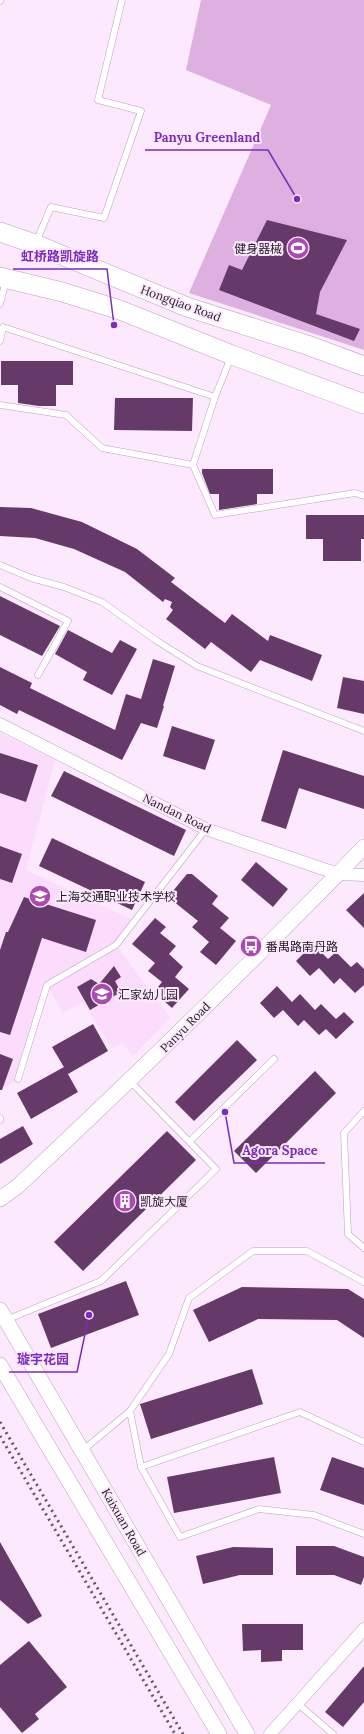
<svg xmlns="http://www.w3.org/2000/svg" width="364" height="1734" viewBox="0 0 364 1734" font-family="Lora,'Noto Sans SC',serif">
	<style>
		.built { fill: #fbdcfc }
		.green { fill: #deb0df }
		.building { fill: #663a68 }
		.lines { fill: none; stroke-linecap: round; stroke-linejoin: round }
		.service-casing { stroke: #baa2bb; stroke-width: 7 }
		.minor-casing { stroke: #baa2bb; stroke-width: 13 }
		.tertiary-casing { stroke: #baa2bb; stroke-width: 16 }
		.primary-casing { stroke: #baa2bb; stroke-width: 20 }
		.service { stroke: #fff; stroke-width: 6 }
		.minor { stroke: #fff; stroke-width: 12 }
		.tertiary { stroke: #fff; stroke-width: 15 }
		.primary { stroke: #fff; stroke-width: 19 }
		.rail { stroke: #635763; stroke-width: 3; stroke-dasharray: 2 4; stroke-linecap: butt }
		.labels { text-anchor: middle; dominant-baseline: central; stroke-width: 4; stroke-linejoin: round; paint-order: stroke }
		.poi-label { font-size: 12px; fill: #221922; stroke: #fde9fe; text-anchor: start }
		.street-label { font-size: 12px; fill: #221922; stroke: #fde9fe }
		.leader { fill: none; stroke: #7b2cbf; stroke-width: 1.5 }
		.callout-dot { fill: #7b2cbf; stroke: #fde9fe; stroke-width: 1.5 }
		.callout-label { font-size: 13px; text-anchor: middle; font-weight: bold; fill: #7b2cbf; stroke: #fde9fe; stroke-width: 4; stroke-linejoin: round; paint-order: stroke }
	</style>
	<rect width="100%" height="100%" fill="#fde9fe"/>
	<!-- built -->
	<path class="built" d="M0,733L55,760L26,870L135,921L116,945L170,1018L133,1056L122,1043L112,1049L83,1002L63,1013L48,986L18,1079L5,1087L0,1086Z"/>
	<!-- green -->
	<path class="green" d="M201,0H364V350L189,293L271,105L186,70Z"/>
	<!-- building -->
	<path class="building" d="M267,220L347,240L320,292L316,314L360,329L354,341L219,290L229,265L242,270Z
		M1,361H73V385H56V406H39L18,403V385H1Z
		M115,398H193L192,431L114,430Z
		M202,469H273V494H257V504L219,510V494H210L202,473Z
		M0,507L31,508L82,522L137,549L175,578L171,582L225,623L232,614L268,641L270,635L322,655L312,681L260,660L251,672L211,642L205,649L166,619L173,610L170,607L172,602L165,599L163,602L125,572L74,549L35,538L0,536Z
		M306,515H364V539H361V561H323V539H306Z
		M0,596L60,626L42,656L0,635Z
		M68,630L112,653L120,640L137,649L112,695L83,680L87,672L55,654Z
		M153,659L175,666L163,706H164L157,728L141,723L122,760L19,710L17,714L0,705V667L32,683L30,688L115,730L126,694L141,699Z
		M343,677L364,681V714L337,708Z
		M172,726L215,740L205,770L163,756Z
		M283,750L364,776V809L299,788L286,829L261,821Z
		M0,753L38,765L26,802L0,793Z
		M64,771L186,830L174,856L51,796Z
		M52,838L145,882L132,910L39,866Z
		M0,846L22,854L12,883L0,879Z
		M256,862L288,889L273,907L241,880Z
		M187,874H192L218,896L212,904L229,918L220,928L236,941L216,965L200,952L209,942L192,927L198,921L168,897Z
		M364,893V928L346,910Z
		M24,897L96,920L86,952L42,938L10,1035L0,1032V950L6,932H8Z
		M155,918L166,927L160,933L176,946L169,954L183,967L175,977L189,989L172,1008L154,992L162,982L148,971L155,963L132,944Z
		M313,944L328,959L336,952L351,967L357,962L364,969V985L355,993L340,978L334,984L319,968L310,976L296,961Z
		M114,966L121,977L115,981L121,992L90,1010L77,987L91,979L99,984Z
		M277,986L292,1002L300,994L315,1010L321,1004L336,1019L344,1012L354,1022L336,1039L326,1029L319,1035L304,1020L298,1026L283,1010L274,1018L260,1003Z
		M93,1024L108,1051L68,1074L52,1047Z
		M237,1040L257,1060L194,1121L175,1102Z
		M0,1054L13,1059L2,1090H0Z
		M64,1067L78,1092L31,1119L17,1093Z
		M315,1071L336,1093L256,1173L234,1151Z
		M23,1126L33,1144L0,1164V1139Z
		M167,1131L196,1160L83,1271L54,1242Z
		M126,1281L139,1315L51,1348L38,1314Z
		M242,1287L348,1289L364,1299V1338L337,1320L258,1319L209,1342L193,1310Z
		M252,1369L263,1404L151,1439L140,1404Z
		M274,1457L281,1493L174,1513L167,1477Z
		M332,1457L364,1468V1505L320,1490Z
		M0,1542L42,1616L28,1624L0,1600Z
		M296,1546H334L364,1557V1577L361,1585L334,1575H296Z
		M233,1547L273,1548V1575H240L203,1584L196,1556Z
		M242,1624H303V1650H282V1661L261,1662V1650L243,1651Z
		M29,1641L67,1687L35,1714L39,1719L22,1733L0,1707V1665Z
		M364,1666V1702L343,1727L325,1712Z"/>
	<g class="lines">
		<!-- service casing -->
		<g class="service-casing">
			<path id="service" d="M0,1V0
				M36,242L51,207L104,218L141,111L98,100L122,0
				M0,304L6,280
				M0,341L3,327L215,397L231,357
				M0,405L66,415L102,448L193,465L215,515L355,493L364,496
				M193,465L215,397
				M0,565L31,578L64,587L102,602L157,641L197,666L364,731
				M0,587L68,621L38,675
				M18,1079L47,985L116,945L206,829
				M364,1111L344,1133L348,1234L364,1248
				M0,1118V1120
				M190,1141L274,1059
				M6,1320L101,1281L216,1169L130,1081
				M130,1411L141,1467L180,1537L259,1509L314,1515L364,1534
				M82,1451L130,1411L169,1354L189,1298L253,1251H307L364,1282
				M141,1467L300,1412L364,1442
				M297,1703L333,1734"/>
		</g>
		<!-- minor casing -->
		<g class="minor-casing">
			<path id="minor" d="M0,724L206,829L338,874L364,875
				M270,1734L364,1629"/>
		</g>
		<!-- tertiary casing -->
		<g class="tertiary-casing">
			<path id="tertiary" d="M0,1199L18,1186C136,1075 252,963 364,847
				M0,1310L247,1734
				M0,1365L219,1734"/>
		</g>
		<!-- primary casing -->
		<g class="primary-casing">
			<path id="primary" d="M0,232L35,244L187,307L307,345L364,366
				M0,277L62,292L120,310L232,355L364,404"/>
		</g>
		<!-- service -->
		<use href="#service" class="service"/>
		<!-- minor -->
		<use href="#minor" class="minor"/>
		<!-- tertiary -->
		<use href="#tertiary" class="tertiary"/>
		<!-- primary -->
		<use href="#primary" class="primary"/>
		<!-- rail -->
		<path class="rail" d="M0,1422L183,1734
			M0,1436L175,1734"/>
	</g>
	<!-- icons -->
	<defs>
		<g id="stadium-disc" transform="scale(1.15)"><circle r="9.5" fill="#ab4ab1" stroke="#fde9fe"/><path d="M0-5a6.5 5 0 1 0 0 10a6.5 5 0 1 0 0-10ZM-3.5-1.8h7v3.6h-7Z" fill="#fff"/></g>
		<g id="school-disc" transform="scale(1.15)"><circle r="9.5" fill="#ab4ab1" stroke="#fde9fe"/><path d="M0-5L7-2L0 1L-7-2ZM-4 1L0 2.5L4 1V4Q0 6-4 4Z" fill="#fff"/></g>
		<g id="bus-disc" transform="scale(1.15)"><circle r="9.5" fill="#ab4ab1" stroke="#fde9fe"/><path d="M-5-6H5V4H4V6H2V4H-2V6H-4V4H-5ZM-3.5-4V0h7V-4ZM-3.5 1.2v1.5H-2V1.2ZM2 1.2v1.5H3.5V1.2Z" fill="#fff"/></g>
		<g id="building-disc" transform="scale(1.15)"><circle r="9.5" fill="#ab4ab1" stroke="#fde9fe"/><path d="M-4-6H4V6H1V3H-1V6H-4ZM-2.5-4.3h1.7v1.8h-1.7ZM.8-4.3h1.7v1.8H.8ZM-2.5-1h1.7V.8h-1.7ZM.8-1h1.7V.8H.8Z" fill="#fff"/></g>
	</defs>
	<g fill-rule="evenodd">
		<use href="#stadium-disc" x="298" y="248"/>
		<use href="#school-disc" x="40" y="896"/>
		<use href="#bus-disc" x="251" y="946"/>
		<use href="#school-disc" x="102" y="994"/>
		<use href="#building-disc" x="125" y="1201"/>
	</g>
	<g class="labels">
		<!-- poi labels -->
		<g class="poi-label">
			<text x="282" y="248" text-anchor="end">健身器械</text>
			<text x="56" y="896">上海交通职业技术学校</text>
			<text x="266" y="946">番禺路南丹路</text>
			<text x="118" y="994">汇家幼儿园</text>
			<text x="140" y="1201">凯旋大厦</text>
		</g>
		<!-- street labels -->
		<g class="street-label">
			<text transform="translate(181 303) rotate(20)">Hongqiao Road</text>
			<text transform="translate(177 813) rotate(26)">Nandan Road</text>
			<text transform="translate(185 1027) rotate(-45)">Panyu Road</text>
			<text transform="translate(124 1522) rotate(60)">Kaixuan Road</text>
		</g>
	</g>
	<!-- callouts -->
	<path class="leader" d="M297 199L268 150H145M114 325L107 269H13M225 1112L234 1163H325M89 1315L77 1372H9"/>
	<g class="callout-dot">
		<circle cx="297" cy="199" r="4"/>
		<circle cx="114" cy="325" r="4"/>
		<circle cx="225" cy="1112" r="4"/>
		<circle cx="89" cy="1315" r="4"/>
	</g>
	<g class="callout-label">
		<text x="207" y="142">Panyu Greenland</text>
		<text x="60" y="261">虹桥路凯旋路</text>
		<text x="280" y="1155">Agora Space</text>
		<text x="43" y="1364">璇宇花园</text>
	</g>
</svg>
